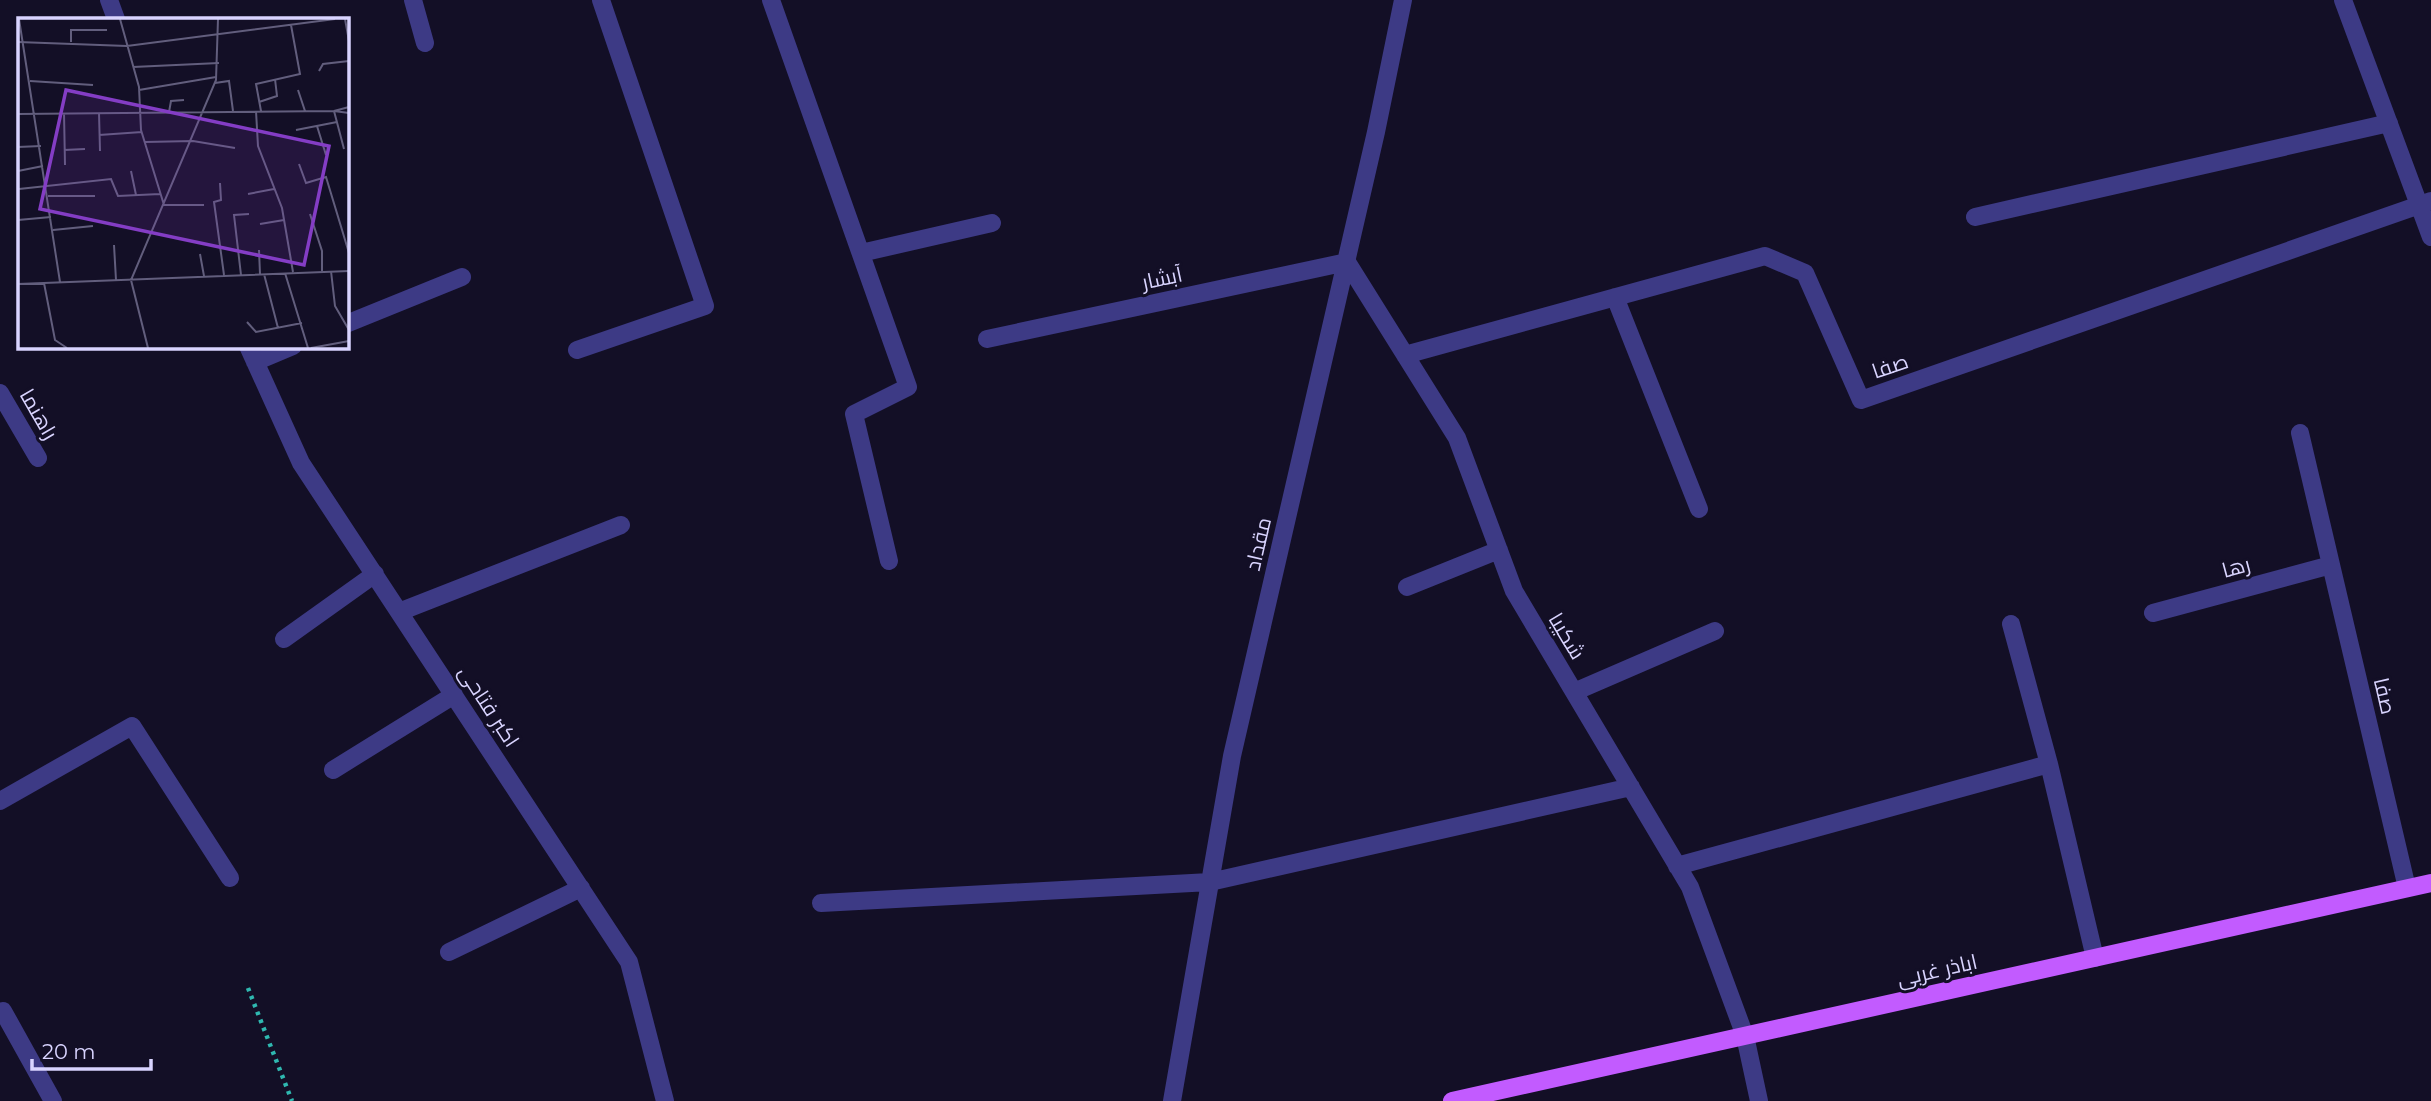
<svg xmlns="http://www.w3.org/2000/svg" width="2431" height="1101" viewBox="0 0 2431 1101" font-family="Montserrat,Cairo,sans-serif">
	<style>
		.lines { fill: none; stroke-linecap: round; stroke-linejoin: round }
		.path { stroke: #2fb8b0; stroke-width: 4.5; stroke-dasharray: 3.5 5; stroke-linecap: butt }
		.minor { stroke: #3d3a85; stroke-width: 18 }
		.major { stroke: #c25bff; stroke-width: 18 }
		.labels { text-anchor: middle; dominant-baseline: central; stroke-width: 6; stroke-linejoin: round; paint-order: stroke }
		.street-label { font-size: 21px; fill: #d9d4ff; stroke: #130f26 }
		.inset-road { fill: none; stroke: #625e7d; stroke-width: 2 }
		.view { fill: #843dc5; fill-opacity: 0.15; stroke: #843dc5; stroke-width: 3.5 }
		.inset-edge { fill: none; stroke: #d9d4ff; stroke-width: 3.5 }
	</style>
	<rect width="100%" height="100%" fill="#130f26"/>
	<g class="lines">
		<!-- path -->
		<path class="path" d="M248,988L292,1101"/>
		<!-- minor -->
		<path class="minor" d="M109,0L116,19
			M413,0L425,43
			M771,0L908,387L854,414L889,561
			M2343,0L2431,237
			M1975,217L2389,123
			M861,253L992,223
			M1615,297L1699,509
			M346,324L462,277
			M987,339L1347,262L1457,438L1514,591L1690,887L1745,1036L1759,1101
			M248,346L301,463L629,962L665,1101
			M577,350L705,306L601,0
			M1405,355L1765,256L1805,273L1861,400L2431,201
			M255,362L293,346
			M0,393L38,458
			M2300,433L2407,888
			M1407,587L1499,550
			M399,612L621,525
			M2153,613L2331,565
			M2011,624L2049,764L2095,958
			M284,639L375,574
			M1574,692L1715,631
			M333,770L454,695
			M0,801L132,726L230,878
			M1677,866L2049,764
			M821,903L1210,882L1631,787
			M449,952L581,888
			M3,1011L53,1101
			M1172,1101L1232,756L1376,132L1403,0"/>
		<!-- major -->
		<path class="major" d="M1452,1101L2431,883"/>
	</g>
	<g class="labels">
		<!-- street labels -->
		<g class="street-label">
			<text transform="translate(1162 278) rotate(-12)">آبشار</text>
			<text transform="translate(1890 366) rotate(-19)">صفا</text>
			<text transform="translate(39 414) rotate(60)">راهنما</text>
			<text transform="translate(1258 544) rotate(-77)">مقداد</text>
			<text transform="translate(2236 567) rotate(-15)">رها</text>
			<text transform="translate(1567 636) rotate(59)">شکیبا</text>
			<text transform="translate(2385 696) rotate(77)">صفا</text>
			<text transform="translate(489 706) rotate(57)">اکبر فتاحی</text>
			<text transform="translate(1937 970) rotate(-13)">اباذر غربی</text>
		</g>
	</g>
	<!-- overview -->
	<g transform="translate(18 18)">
		<rect width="331" height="331" fill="#130f26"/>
		<path class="inset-road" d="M1,1L42,264M102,1L121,69L123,112L146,187H186M327,1L331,23M0,24L109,28L317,1M53,24V12H89M115,49L201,45M301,53L305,46L331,43M12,63L75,67M197,65L211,63L215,93M121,72L198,59M280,72L287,93M241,84L259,78L257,61M331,89L316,93L331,95M238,93L240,128L264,190L275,254M243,93L238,66L282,56L273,7M316,93L326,131M151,94L153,83L166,82M46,95L47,147M81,95L82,133M0,96L316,93M299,108L308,137M278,112L319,104M81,117L124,114M127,124L175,123L217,130M0,129L23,128M46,132L67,131M281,146L288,165L308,159L331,235M0,153L25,148M113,153L118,177M202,165L203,182L196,184L206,257M1,171L93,161L100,178L142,176M230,176L256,171M30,178H77M292,196L304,233V253M0,202L33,199M242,206L266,202M35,212L75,208M96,227L98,262M241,232L242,256M182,236L186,258M313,253L317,288L331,312M267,255L290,330M246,256L260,310M223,257L216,197L231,196M26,265L37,322L49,330M0,266L331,253M229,304L238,314L284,305M130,330L113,262L198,62L200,1M293,330L331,323"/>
		<path class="view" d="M48,72L311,128L286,247L22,191Z"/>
		<rect width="331" height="331" class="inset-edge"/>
	</g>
	<!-- scale -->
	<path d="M32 1059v10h119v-10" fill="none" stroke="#d9d4ff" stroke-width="3.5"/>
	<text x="42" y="1059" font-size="21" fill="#d9d4ff" stroke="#130f26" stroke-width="5" paint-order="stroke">20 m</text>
</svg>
